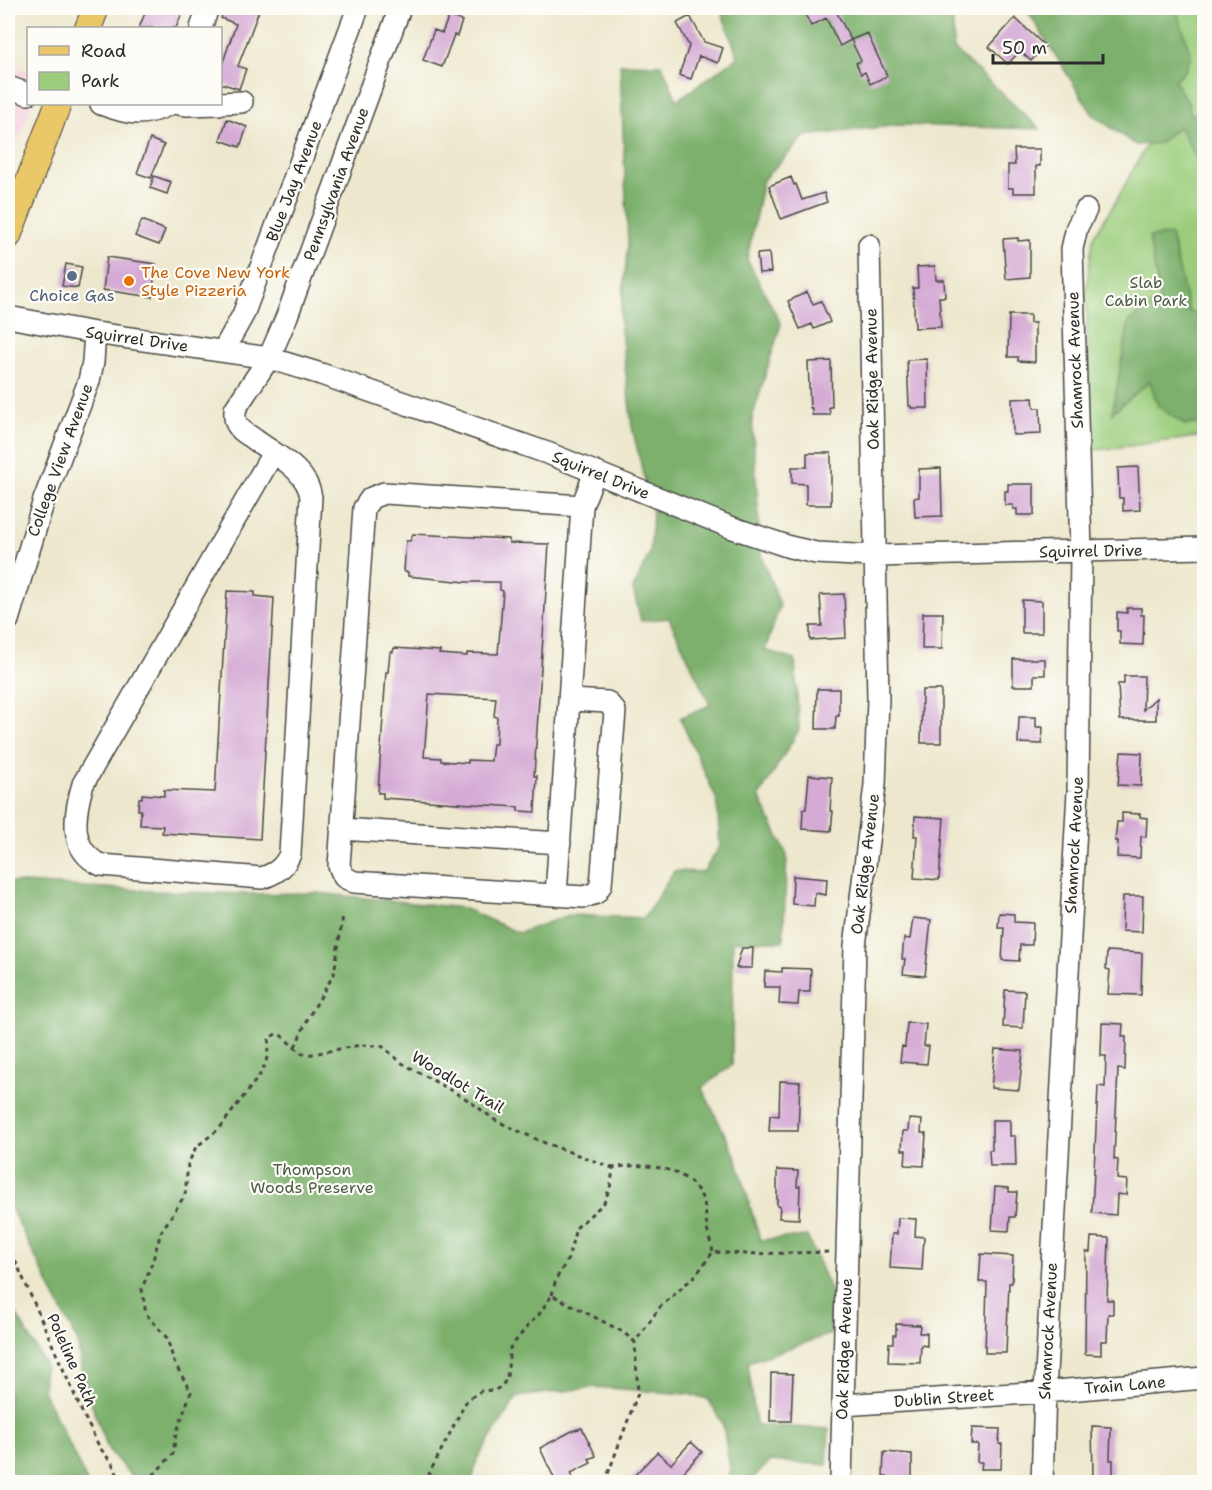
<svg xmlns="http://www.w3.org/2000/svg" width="1212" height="1490" viewBox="0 0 1212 1490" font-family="'Shantell Sans',sans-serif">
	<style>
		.built { fill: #f4cfde }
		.green { fill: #9bcd7d; stroke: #637c54; stroke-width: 1.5 }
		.forest { fill: #7cb06c; stroke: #546e4c; stroke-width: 1.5 }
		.building { fill: #d5abd5; fill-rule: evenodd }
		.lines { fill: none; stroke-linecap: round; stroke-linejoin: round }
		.minor-casing { stroke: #484743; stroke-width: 24 }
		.major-casing { stroke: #484743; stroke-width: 28 }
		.path { stroke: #484743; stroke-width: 3; stroke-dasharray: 4.5 4.5; stroke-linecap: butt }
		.minor { stroke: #fff; stroke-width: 21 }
		.major { stroke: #eac769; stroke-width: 26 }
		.service-dot { fill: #5c6f8a; stroke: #fdfcf7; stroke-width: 2 }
		.food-dot { fill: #e8710a; stroke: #fdfcf7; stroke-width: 2 }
		.labels { text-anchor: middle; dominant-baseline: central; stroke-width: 4.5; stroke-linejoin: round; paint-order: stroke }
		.street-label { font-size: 16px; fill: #2b2b2b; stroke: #fdfcf7 }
		.food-label { font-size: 16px; fill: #c56008; stroke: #fdfcf7; text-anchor: start }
		.park-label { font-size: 16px; fill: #4d5c44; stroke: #fdfcf7 }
		.service-label { font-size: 16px; fill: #4e5e75; stroke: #fdfcf7 }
	</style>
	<rect width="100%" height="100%" fill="#fdfcf7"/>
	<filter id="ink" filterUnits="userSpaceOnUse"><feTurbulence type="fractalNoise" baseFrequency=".0167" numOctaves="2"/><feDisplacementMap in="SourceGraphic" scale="12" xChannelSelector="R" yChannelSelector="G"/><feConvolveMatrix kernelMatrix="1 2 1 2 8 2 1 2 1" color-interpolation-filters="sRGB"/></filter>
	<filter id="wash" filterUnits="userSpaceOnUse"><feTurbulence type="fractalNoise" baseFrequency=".008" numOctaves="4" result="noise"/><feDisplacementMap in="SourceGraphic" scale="24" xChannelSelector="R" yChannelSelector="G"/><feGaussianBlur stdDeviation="1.35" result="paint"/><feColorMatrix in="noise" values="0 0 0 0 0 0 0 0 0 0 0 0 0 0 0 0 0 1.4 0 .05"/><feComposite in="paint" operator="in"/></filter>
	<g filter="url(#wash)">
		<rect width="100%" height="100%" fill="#ede8cd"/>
		<!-- built -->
		<path class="built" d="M8,64L28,72V104H32L8,166Z"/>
		<!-- green -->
		<path class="green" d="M1050,8H1204V436L1091,451L1086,289L1093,238L1116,201L1156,128Z"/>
		<!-- forest -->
		<path class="forest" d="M720,8H966L952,9L954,49L1040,129L900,125L805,136L763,180L747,259L781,324L752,418L761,555L780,605L765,650L795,660L799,730L759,796L787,855L783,941H733L732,1065L702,1088L736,1157L760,1240L807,1236L832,1294L831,1334L748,1362L756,1425L829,1429L827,1465L771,1461L748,1482H728L730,1468L723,1425L708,1399L688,1394L595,1387L517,1397L477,1459L472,1482H133L131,1476L108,1449L82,1378L78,1343L8,1202V882L153,891L245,894L317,893L463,908L519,933L569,915L644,918L674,871L703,872L720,847L717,800L680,718L710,705L669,618L641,621L633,589L650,552L653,514L632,427L620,322L628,244L620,64L662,65L677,100L738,57Z
			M1001,8H1176L1191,55L1185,71L1174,80L1188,103L1191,115L1204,111V172L1179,126L1160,143L1136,145L1093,115L1027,10Z
			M1171,235L1189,312H1204V423L1185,425L1158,406L1150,381L1112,413L1129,322L1160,299L1149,237Z
			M8,1300L45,1364L43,1390L87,1482H8Z"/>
		<g id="blocks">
			<!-- building -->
			<path class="building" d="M147,8H184L176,28H139Z
				M225,8H260L238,66L246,69L239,89L220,83V61L223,62L236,24L221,18Z
				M802,8H847L837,13L851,40L840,46L826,18L811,26Z
				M449,16L462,21L457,36L454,35L442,67L423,60L434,30L442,33Z
				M690,16L704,42L723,48L718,63L699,56L691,79L679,75L689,46L677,23Z
				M1015,18L1045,46L1031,61L1020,51L1008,64L989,47Z
				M867,33L887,76L870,84L865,72L861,74L856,63L861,61L851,40Z
				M227,119L247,127L240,147L220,140Z
				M150,139L164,145L151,178L137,173Z
				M1014,149H1040V166H1036V193H1013V188H1008V165H1015Z
				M154,176L171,182L167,194L150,188Z
				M791,177L794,185L796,184L802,200L824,193L827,202L781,219L769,186Z
				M142,220L165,230L159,245L135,236Z
				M1018,238V241L1030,240V277L1006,279L1003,239Z
				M769,253L771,272L759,273L757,254Z
				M107,257L156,264L152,297L103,290Z
				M66,264L82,267L78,288L62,286Z
				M935,266L936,280H944L945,297H939L941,327L915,328L913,288H918L917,267Z
				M807,292L813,304L821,301L830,322L814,329L812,324L800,329L788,301Z
				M1009,315H1030V323H1035V362L1018,361V357H1008Z
				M927,359L928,408H911V406H909L907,360Z
				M831,361L832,407H829L830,415H812V408H810L808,362Z
				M1033,398L1034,408H1040L1041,434L1013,435L1012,399Z
				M807,453H831V505H806V484L792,483V467H807Z
				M1138,467L1140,510L1123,511V498H1119L1118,468Z
				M941,468L942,516L915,517L914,498L919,497V469Z
				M1008,484H1034V515H1017V509H1013V505H1005V491H1008Z
				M413,534L509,539V543L549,544L534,776H537L535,812L518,811V807L383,798V793H378L386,672H388L390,652H393L394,648L440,651L439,654L467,656V653L498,654L503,591L500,590V582H466L408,576V572H404L406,541H410ZM429,694L496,698L494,716L497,717L496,744H493L491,761L468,760V763L441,761V758L424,757Z
				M227,591L255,592V596L274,598L260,839L162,833L163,826L140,825L141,810H138L139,798H142V794L164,796V790L215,792Z
				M844,594L846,638L810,640V626H822L820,595Z
				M1022,600L1042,601V633H1022Z
				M1127,608H1141V615H1144L1143,645L1120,644V631H1117V612L1127,613Z
				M923,613H943L942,649H922Z
				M1013,659H1045V675H1034V686H1013Z
				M1124,676H1144L1143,710L1156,698V720H1120L1118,684H1124Z
				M817,689H839V716H836L835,729H816Z
				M922,690H941V743H921Z
				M1019,717H1036V727H1043L1042,744L1018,743Z
				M1121,752L1142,753L1141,786L1118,785Z
				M809,775L832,777L830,811H833L831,831L802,829L803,809H806Z
				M1122,813L1140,814V817L1147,818L1146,837L1141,836L1140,858L1117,857L1118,841H1115L1117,822H1122Z
				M915,816L944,818L939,880L914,878L917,836H914Z
				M793,876L827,879L826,895L815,893L814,906L792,904Z
				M1123,896H1143L1142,932L1122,931Z
				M999,913L1014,914V922L1033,923L1032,945H1020L1019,961L1002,960L1004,928H998Z
				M913,918L931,920L925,976L903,974L905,959H902L904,938L910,939Z
				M742,948H753L752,968H736Z
				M1107,951L1142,953L1141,995L1108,994L1110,970L1106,969Z
				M782,968L811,969L810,992H799L798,1005L779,1004L780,987H764L765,971L782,972Z
				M1005,990L1025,991L1023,1028L1003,1027Z
				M907,1023L926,1024L924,1046H929L927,1064L900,1062L902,1046L905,1047Z
				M1102,1023L1123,1024L1122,1037H1126L1125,1070L1118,1069L1114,1159L1118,1160L1117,1179L1127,1180L1126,1195L1117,1194L1116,1215L1092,1213L1098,1086L1105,1087L1106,1056H1101Z
				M995,1049L1023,1051L1019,1090L991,1088Z
				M780,1081L800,1082L798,1131H769L770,1115L779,1116Z
				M909,1119L922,1120L921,1133H926L924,1166L905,1165L906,1150H902L903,1131H908Z
				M992,1120H1010V1136H1015L1016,1166H990L989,1150H992Z
				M777,1170L798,1171L797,1187L800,1186L799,1219L779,1218L780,1206H777Z
				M995,1187L1009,1188V1192H1017L1015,1217H1010L1009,1231L992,1230Z
				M898,1218L916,1219L915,1236L924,1237L922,1270L890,1268L892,1234H897Z
				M1091,1237L1109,1238L1107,1300H1113V1314H1108L1107,1341H1101V1355L1085,1354L1086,1252H1090Z
				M981,1254L1013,1256L1012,1283H1009L1006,1353H985L987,1282H979Z
				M896,1324L920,1325L919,1333H927V1346L921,1345L920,1363L888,1362L889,1343H893V1335H896Z
				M771,1373L793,1374L791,1421H770Z
				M1092,1426L1111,1427L1110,1460H1113V1476H1093Z
				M582,1428L596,1456L589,1459L591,1463L571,1473L573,1478L564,1482H556L540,1448L572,1431Z
				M972,1428L1000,1429L999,1444H1002L1001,1469H981L982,1462H977L978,1444H971Z
				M691,1442L702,1452L674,1482H628L657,1452L671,1464Z
				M884,1452L912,1454V1482H887V1476H883Z"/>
		</g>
	</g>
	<g filter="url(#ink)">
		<use href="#blocks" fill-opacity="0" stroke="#484743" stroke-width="1.5"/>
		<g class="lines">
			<!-- minor casing -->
			<g class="minor-casing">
				<path id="minor" d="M201,28L208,8
					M8,87L28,94
					M220,103L242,102
					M101,104C131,114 141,118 171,104
					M179,104L187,105L219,104
					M8,317L95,333L269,358L321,374L550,454L730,527L790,547L816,553L876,556L1204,548
					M223,351L243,315L358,8
					M273,453L83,784C74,814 68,850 101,865L262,878C276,873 284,868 290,854L311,497C307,469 275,455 254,439C249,435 242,432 239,427C234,422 235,416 235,409L269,358L287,316L400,8
					M8,620L44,500L89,381L93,362L95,333
					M571,700L607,702L615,711L601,885L596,893L584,897L354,882L344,877L339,866L364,508L371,498L384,493L582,506
					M341,829L560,843
					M556,895L582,506L595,472
					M842,1405L1045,1392L1204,1378
					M841,1482L855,946L875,785L878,698L869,245
					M1042,1482L1045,1392L1078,791L1081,551L1072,249L1077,227L1086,210"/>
			</g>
			<!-- major casing -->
			<g class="major-casing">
				<path id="major" d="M88,28L96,8
					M8,236L58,104"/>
			</g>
			<!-- path -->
			<path class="path" d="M295,1047L308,1018L334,974L343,915
				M8,1244L83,1414L100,1448L112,1463L121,1482
				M552,1295L556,1279L568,1259L576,1228L604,1203L611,1184L613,1168C644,1162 689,1166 703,1200C706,1208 706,1220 707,1228C708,1236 711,1244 713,1251
				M147,1482L173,1454L176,1434L191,1392L174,1362L167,1338L146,1314L142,1289L152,1263L161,1232L185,1195L188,1164L196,1147L219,1129L262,1072L267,1058L269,1038L276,1034L282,1036L301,1053L307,1055L361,1045L382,1046L402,1063L468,1100L495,1120L540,1141L613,1168
				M421,1482L428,1476L467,1400L481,1391L495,1390L502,1386L507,1378L510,1348L531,1322L538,1316L552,1295L623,1332L635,1342L660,1307L696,1275L713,1252L746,1254L831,1252
				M605,1482L638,1393L635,1343"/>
			<!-- minor -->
			<use href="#minor" class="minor"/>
			<!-- major -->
			<use href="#major" class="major"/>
		</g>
	</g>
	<!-- markers -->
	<circle class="service-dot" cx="72" cy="276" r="6"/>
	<circle class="food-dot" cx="129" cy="281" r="6"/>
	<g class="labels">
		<!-- street labels -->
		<g class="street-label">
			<text transform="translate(294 181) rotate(-69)">Blue Jay Avenue</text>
			<text transform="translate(336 184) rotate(-70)">Pennsylvania Avenue</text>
			<text transform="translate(137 339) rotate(8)">Squirrel Drive</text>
			<text transform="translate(1075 360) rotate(-92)">Shamrock Avenue</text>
			<text transform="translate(872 379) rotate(-91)">Oak Ridge Avenue</text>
			<text transform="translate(60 460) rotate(-70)">College View Avenue</text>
			<text transform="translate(601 475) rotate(22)">Squirrel Drive</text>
			<text transform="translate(1091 551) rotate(-1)">Squirrel Drive</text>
			<text transform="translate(1074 845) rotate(-87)">Shamrock Avenue</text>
			<text transform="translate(865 864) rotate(-83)">Oak Ridge Avenue</text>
			<text transform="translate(458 1082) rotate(31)">Woodlot Trail</text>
			<text transform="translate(1048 1331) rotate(-87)">Shamrock Avenue</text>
			<text transform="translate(844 1349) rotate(-88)">Oak Ridge Avenue</text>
			<text transform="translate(72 1360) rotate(66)">Poleline Path</text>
			<text transform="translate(1125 1385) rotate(-5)">Train Lane</text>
			<text transform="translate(944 1398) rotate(-4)">Dublin Street</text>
		</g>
		<!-- food labels -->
		<g class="food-label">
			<text x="141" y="272">The Cove New York<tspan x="141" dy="18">Style Pizzeria</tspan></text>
		</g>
		<!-- park labels -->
		<g class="park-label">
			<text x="1146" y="282">Slab<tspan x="1146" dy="18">Cabin Park</tspan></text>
			<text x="312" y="1169">Thompson<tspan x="312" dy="18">Woods Preserve</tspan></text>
		</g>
		<!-- service labels -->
		<g class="service-label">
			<text x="72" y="295">Choice Gas</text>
		</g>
	</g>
	<!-- margin -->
	<rect width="1212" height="1490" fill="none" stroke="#fdfcf7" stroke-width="30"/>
	<!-- legend -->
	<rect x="27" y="27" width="195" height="78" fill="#fdfcf7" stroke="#a9a8a5" stroke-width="1.5"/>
	<rect x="39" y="46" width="30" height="9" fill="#eac769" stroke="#a9a8a5" stroke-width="1.5"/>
	<text x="81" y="57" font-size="18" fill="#2b2b2b">Road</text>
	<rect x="39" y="72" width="30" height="18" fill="#9bcd7d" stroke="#a9a8a5" stroke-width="1.5"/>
	<text x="81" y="87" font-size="18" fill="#2b2b2b">Park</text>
	<!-- scale -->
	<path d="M993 54v9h110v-9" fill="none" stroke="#2b2b2b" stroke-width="3"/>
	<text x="1002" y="54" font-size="18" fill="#2b2b2b" stroke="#fdfcf7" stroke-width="4.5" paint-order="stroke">50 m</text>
</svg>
